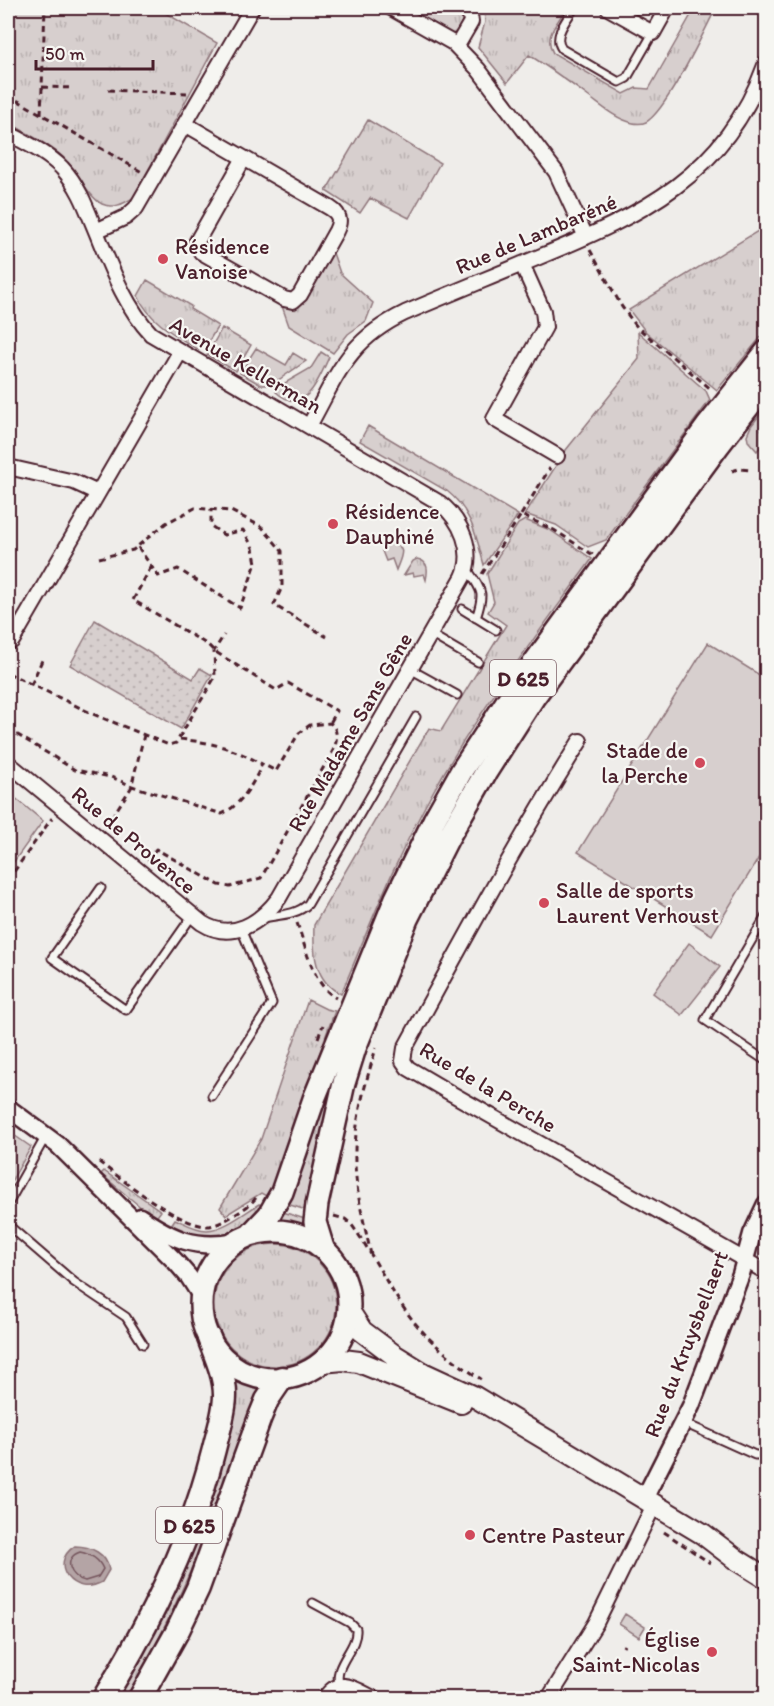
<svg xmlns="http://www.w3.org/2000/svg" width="774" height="1706" viewBox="0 0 774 1706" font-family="Itim,sans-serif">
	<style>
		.grass { fill: url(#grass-tufts); stroke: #90777c; stroke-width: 1.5 }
		.garden { fill: url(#garden-dots); stroke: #90777c; stroke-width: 1.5 }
		.pitch { fill: #d7cfce; stroke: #90777c; stroke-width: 1.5 }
		.water { fill: #b4a4a5; stroke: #8a6f74; stroke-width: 1.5 }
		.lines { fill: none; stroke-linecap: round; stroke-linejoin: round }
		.shore { stroke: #74545c; stroke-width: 1.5 }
		.service-casing { stroke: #4a1f2b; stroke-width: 11 }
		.minor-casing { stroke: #4a1f2b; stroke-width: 18 }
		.tertiary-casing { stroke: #4a1f2b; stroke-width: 21 }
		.secondary-casing { stroke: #4a1f2b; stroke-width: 24 }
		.primary-casing { stroke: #4a1f2b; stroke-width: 26 }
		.trunk-casing { stroke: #4a1f2b; stroke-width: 27 }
		.path { stroke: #4a1f2b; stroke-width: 3; stroke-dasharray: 6 4.5; stroke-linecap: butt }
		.service { stroke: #f6f6f2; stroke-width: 7 }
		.minor { stroke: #f6f6f2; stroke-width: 14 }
		.tertiary { stroke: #f6f6f2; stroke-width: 16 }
		.secondary { stroke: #f6f6f2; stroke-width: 20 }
		.primary { stroke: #f6f6f2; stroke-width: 21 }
		.trunk { stroke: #f6f6f2; stroke-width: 22 }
		.poi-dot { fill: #d1495b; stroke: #f6f6f2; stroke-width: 2 }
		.labels { text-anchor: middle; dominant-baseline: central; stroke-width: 4.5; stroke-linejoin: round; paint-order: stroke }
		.shield { fill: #f6f6f2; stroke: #7e6067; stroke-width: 1.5 }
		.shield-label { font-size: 21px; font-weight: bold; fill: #4a1f2b }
		.street-label { font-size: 22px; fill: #4a1f2b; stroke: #f6f6f2 }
		.poi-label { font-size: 22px; fill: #4a1f2b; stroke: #f6f6f2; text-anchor: start }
	</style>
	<defs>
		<pattern id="grass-tufts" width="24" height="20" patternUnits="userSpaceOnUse" patternTransform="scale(1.5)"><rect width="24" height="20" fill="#d7cfce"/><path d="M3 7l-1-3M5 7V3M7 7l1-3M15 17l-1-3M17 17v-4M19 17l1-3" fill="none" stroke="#bab1b1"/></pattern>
		<pattern id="garden-dots" width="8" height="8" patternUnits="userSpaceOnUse" patternTransform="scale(1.5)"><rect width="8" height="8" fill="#d7cfce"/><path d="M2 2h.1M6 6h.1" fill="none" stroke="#bab1b1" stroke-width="1.8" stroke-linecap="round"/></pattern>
	</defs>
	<rect width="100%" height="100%" fill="#efedea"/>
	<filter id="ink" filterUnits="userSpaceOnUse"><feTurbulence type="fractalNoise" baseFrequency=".0167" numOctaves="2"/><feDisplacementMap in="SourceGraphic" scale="12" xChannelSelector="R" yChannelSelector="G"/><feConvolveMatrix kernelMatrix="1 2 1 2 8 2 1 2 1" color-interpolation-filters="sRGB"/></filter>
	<g filter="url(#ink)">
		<!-- grass -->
		<path class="grass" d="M8,8H157L217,43L133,198C123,204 113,209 102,204C89,198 76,169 63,157C47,143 26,133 8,122Z
			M401,8H437L446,12L451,8H457C466,18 462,30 449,36Z
			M484,8H566C558,23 543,36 553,53L624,94L636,88L649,89L695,8H716C705,30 666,112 646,122C640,125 631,123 624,120C611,115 600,105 589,97C569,82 550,68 529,55L507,83L478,47L485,22Z
			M368,120L440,163L409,218L370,198L360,213L326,191Z
			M766,226V331L717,390L646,332L629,310Z
			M332,250L340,273L373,303L366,321L348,334L333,353L289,326L282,306C311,305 320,273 332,250Z
			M147,280L191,306L190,309L218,326L207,344L203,345L199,350C175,335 150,322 138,296Z
			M222,328L251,345L236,371L207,355Z
			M638,332L706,391L710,400L606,540L588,547L556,525L525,514L566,450L639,359Z
			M256,348L286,365L293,353L306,361L271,385H261L240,373Z
			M321,352L329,357C319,379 305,418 276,392L278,387L311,368Z
			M766,407V440L757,451L748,441L747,435L751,426Z
			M368,426L518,515L484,565C476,536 472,511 447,491L360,441Z
			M525,520L550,530L592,559C537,635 480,709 434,790C397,855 370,925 341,994C314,981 313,952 314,925L429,728L441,731L506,625L488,612L494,602L487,574L518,524Z
			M388,544C409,544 401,557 396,570L392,559L386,561L382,551Z
			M417,559C429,561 428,571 426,580L424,574L414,576L413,573L404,575L413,561Z
			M308,1000L326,1009L335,1011C311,1072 295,1137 268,1197L261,1193L226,1215L220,1208L261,1139Z
			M344,1037L306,1210L287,1204Z
			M8,1131L31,1147L8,1187Z
			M104,1171L161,1211L155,1219L101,1174Z
			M259,1204L265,1206C251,1220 235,1238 215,1239C203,1240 181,1231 169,1228L175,1219C184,1223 196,1230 207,1230C224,1230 244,1213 259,1204Z
			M283,1212L305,1219L304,1227L289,1222L276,1221Z
			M214 1305a61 61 0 1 1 122 0a61 61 0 1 1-122 0Z
			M236,1378L249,1385L265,1388C223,1493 184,1599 127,1698H114C129,1672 146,1647 161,1620C188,1568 211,1511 225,1454C232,1428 239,1405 236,1378Z
			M625,1614L645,1627L639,1637L619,1624Z"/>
		<!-- garden -->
		<path class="garden" d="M95,620L193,679L200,668L212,675L181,729L70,665Z"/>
		<!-- pitch -->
		<path class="pitch" d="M708,643L766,679V846L712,935L578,852Z
			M8,792L43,821L8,870Z
			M689,943L720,967L682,1015L653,993Z"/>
		<!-- water -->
		<path class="water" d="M75,1546C91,1546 107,1554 109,1570L102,1582C73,1598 47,1564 75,1546Z"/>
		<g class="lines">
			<!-- shore -->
			<path class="shore" d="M80,1552C90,1554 99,1559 103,1569L98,1577L85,1581C70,1578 62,1558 80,1552Z"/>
			<!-- service casing -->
			<g class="service-casing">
				<path id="service" d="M574,8C567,20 552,36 562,49L619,82L627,78L653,33
					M467,569C482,591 485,592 476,618
					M462,609L496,630
					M430,634L478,662
					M410,669L457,695
					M101,888L52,958L126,1010L192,916
					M766,916L705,1020L766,1061
					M263,918C279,915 297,915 308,904L416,717
					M212,1096L272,1003L241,929
					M8,1204L46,1136
					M8,1225L74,1282L126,1317L143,1344
					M684,1423L755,1455H762L766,1450
					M313,1603L350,1623L356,1629C358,1649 331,1666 340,1686"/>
			</g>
			<!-- minor casing -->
			<g class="minor-casing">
				<path id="minor" d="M391,8L453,43L478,69L556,172L586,237
					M608,8L653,33L667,8
					M457,46L471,22L469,8
					M185,124L330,208C340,214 341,221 336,231L300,295L293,301L284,299L201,252L196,243L244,158
					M8,133C26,143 47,153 62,168C77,184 85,204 93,224C109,262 123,304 151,334L440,503C461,520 475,551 463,577L279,898C260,923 232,942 202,923L8,763
					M96,231L126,217L136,208L252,8
					M522,264L543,311L545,327L494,419L557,456
					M309,426C338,374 347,341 405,313C449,294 494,276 539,257C643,214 725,176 766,63
					M8,467L74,482L98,493
					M12,641L180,352
					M580,741C517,841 462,944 405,1048L403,1061L408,1068L447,1091L766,1272
					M325,1698C339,1676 355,1689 373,1698
					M549,1698L596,1623L654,1505"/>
			</g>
			<!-- tertiary casing -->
			<g class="tertiary-casing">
				<path id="tertiary" d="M8,1108L58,1145L175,1261L189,1277L201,1296
					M140,1217C172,1239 196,1250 236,1242
					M644,1499L691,1406L741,1274L752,1234L766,1204"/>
			</g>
			<!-- secondary casing -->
			<g class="secondary-casing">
				<path id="secondary" d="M349,1311L362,1331L394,1355L423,1373L475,1397L567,1452L703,1534L737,1560L766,1578
					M322,1362L343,1360L359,1362L461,1403"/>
			</g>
			<!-- primary casing -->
			<g class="primary-casing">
				<path id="primary" d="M201 1305a74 74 0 1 1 148 0a74 74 0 1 1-148 0Z
					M251,1234L269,1215L282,1192L314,1099L396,898L434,820L462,770L515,689L708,425L766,352
					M323,1248L315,1222L317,1204L344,1083L355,1048L407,919L448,838L486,772L534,697L718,446L766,384"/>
			</g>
			<!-- trunk casing -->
			<g class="trunk-casing">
				<path id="trunk" d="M104,1698C151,1622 192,1537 214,1449C218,1432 225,1413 225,1395C225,1376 216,1357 209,1338
					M140,1698L178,1630L198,1588L260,1417L267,1400L282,1378"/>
			</g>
			<!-- path -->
			<path class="path" d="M42,87L73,88
				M108,90L187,93
				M8,95L142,172
				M41,114L45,8
				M590,250L622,307L637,327L712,390
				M764,455L766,452
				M732,471L738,469L751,470
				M521,515L550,468
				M138,547L158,576L178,569L240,608L256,563L253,548L243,530L224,535L211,526V509
				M99,558L133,550L166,523L195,508L231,511L262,527L282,551V587L274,605L327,637
				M151,567L133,600L208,645L214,651L276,690L288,683L337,711L330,723
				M482,574L521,515L554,530L593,555
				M8,673L93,714L169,745L176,743L215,677L214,651L224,635
				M31,685L43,658
				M8,729L75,770L111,777L132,786L222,814C241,805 254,783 262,764C230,747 214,743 179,739
				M106,826L131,788L144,735
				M147,860L156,849L219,885L230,887L261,878L335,747C337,738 338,729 330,723L310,725L299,733L276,771L262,764
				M8,880L52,818
				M297,923C306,947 312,984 336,998
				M318,1038L323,1025
				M99,1162C123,1180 178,1225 207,1226C217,1226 225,1220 233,1216C244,1209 251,1205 258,1195
				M334,1216L345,1219L351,1224C372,1252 387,1286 408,1314C427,1340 454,1362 481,1379
				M371,1255C364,1221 354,1187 355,1153C355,1117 366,1082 376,1048
				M664,1532L710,1563
				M623,1647L624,1645
				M657,1668L658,1666"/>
			<!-- service -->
			<use href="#service" class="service"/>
			<!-- minor -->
			<use href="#minor" class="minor"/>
			<!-- tertiary -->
			<use href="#tertiary" class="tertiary"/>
			<!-- secondary -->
			<use href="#secondary" class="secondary"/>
			<!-- primary -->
			<use href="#primary" class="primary"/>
			<!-- trunk -->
			<use href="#trunk" class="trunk"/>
		</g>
	</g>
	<!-- markers -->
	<g class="poi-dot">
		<circle cx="163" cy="259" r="6"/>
		<circle cx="333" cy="524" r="6"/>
		<circle cx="700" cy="763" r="6"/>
		<circle cx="544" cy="903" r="6"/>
		<circle cx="470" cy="1535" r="6"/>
		<circle cx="712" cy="1652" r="6"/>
	</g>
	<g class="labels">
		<!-- shield labels -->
		<g class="shield">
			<rect x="490" y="660" width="66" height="36" rx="4.5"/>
			<rect x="156" y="1507" width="66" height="36" rx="4.5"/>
		</g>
		<g class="shield-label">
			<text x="523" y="678">D 625</text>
			<text x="189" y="1525">D 625</text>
		</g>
		<!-- street labels -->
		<g class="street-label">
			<text transform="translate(536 234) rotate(-23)">Rue de Lambaréné</text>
			<text transform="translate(246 365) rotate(30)">Avenue Kellerman</text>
			<text transform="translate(350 732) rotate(-60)">Rue Madame Sans Gêne</text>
			<text transform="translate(134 840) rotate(40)">Rue de Provence</text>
			<text transform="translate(488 1087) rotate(31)">Rue de la Perche</text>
			<text transform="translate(686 1344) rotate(-69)">Rue du Kruysbellaert</text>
		</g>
		<!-- poi labels -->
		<g class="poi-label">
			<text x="175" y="246">Résidence<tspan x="175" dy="25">Vanoise</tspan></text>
			<text x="345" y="511">Résidence<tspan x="345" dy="25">Dauphiné</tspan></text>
			<text x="688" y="750" text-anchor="end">Stade de<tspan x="688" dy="25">la Perche</tspan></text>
			<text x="556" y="890">Salle de sports<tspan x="556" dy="25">Laurent Verhoust</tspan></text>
			<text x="482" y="1535">Centre Pasteur</text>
			<text x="700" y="1639" text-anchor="end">Église<tspan x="700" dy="25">Saint-Nicolas</tspan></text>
		</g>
	</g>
	<!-- margin -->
	<rect width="774" height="1706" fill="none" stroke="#f6f6f2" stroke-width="30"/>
	<rect x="15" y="15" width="744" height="1676" fill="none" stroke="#4a1f2b" stroke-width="2" filter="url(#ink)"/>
	<!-- scale -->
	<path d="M36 60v9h117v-9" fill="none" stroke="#4a1f2b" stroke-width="3"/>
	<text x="45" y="60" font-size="18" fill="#4a1f2b" stroke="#f6f6f2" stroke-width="4.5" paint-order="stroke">50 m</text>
</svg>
